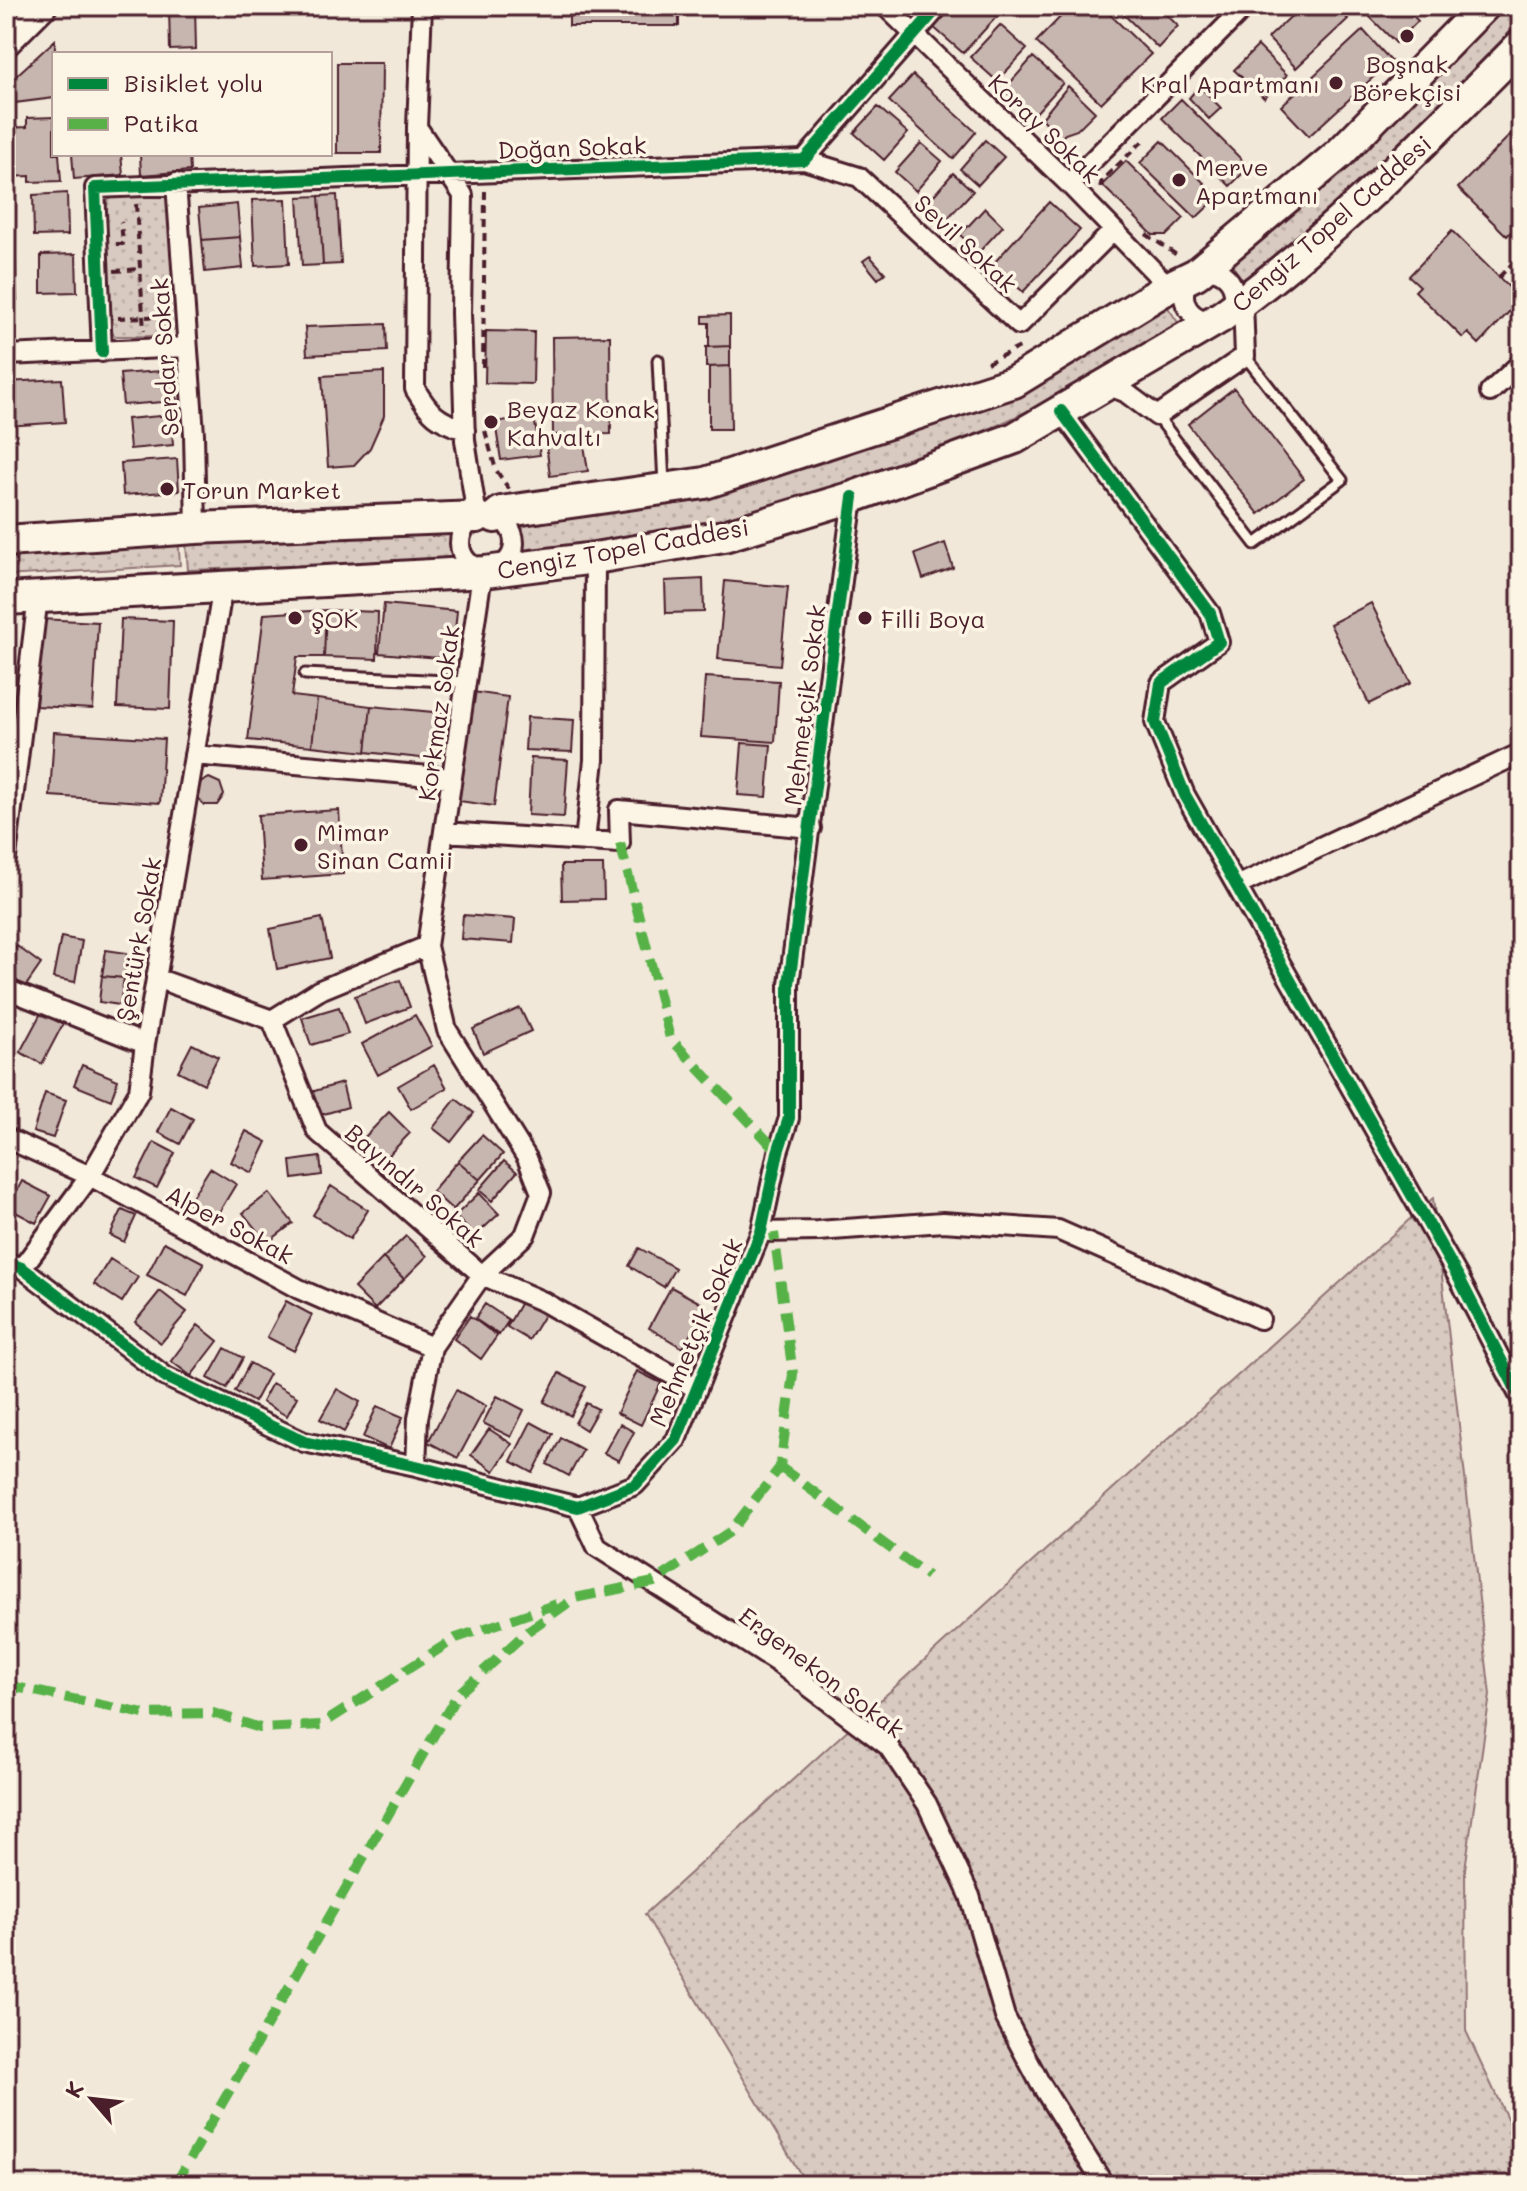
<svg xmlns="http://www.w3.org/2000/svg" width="1527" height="2191" viewBox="0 0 1527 2191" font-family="Mali,sans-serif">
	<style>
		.green { fill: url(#green-dots); stroke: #917476; stroke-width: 2 }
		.building { fill: #c7b6af; stroke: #4a1f2b; stroke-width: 2 }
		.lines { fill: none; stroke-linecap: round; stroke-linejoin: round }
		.service-casing { stroke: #4a1f2b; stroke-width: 15 }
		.minor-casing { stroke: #4a1f2b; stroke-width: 24 }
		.tertiary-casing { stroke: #4a1f2b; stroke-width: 30 }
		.primary-casing { stroke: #4a1f2b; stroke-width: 36 }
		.path { stroke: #4a1f2b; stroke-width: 4; stroke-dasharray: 8 6; stroke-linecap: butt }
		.service { stroke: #fcf5e5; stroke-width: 9 }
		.minor { stroke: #fcf5e5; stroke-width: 18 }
		.tertiary { stroke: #fcf5e5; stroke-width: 24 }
		.primary { stroke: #fcf5e5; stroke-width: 30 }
		.quiet { stroke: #57b146; stroke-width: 10; stroke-dasharray: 20 10; stroke-linecap: butt }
		.cycleway-casing { stroke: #fcf5e5; stroke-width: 17 }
		.cycleway { stroke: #00873e; stroke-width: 12 }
		.poi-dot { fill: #4a1f2b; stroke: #fcf5e5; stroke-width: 3 }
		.labels { text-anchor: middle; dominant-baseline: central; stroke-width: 7; stroke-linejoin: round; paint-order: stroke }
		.poi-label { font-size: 24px; fill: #4a1f2b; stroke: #fcf5e5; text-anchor: start }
		.street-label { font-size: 24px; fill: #4a1f2b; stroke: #fcf5e5 }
	</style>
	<defs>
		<pattern id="green-dots" width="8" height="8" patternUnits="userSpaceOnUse" patternTransform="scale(2)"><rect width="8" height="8" fill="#d8cac0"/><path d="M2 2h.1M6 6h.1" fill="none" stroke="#bbada5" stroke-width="1.8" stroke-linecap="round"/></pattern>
	</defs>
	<rect width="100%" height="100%" fill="#f1e8da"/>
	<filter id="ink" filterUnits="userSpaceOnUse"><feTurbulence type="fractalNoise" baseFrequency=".0125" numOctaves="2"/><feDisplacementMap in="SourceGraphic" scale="16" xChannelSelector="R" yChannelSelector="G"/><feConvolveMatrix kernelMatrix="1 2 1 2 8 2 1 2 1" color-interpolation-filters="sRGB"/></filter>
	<g filter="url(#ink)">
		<!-- green -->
		<path class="green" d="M1503,6H1521V29L1342,202L1244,282L1229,261L1316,191Z
			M166,193L171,199L179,324C166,341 135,335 115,336L108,327L103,210L108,200L114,197Z
			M1167,306L1183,330L1144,357L931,456L812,495L689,529L524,550L522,524L724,491L819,464L1016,389L1139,325Z
			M453,529L456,560L188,570L186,544Z
			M178,536L180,565L6,576V547Z
			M1433,1198L1490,1695L1465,1869L1466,2031L1521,2148V2185H807L645,1914Z"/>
		<!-- building -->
		<path class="building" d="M169,6H195L196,49L170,50Z
			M569,6H679V26H569Z
			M950,6H992L1000,13L963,53L932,26Z
			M1071,6H1101L1151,54L1101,103L1036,42Z
			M1115,6H1158L1178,26L1158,48Z
			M1302,6H1335L1348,19L1296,68L1268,38Z
			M1381,6H1404L1418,21L1396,43L1370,17Z
			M1000,25L1027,49L997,81L970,57Z
			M1363,30L1391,61L1309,136L1281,106Z
			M55,40L54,98L6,104V85Z
			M1258,46L1287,75L1264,98L1234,70Z
			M1033,57L1063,83L1033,116L1004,90Z
			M337,63H382L381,153H337Z
			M913,75L976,132L953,159L889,101Z
			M1068,86L1095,112L1077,130L1065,134L1060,139L1042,118Z
			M1199,86L1221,108L1209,119L1189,98Z
			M1181,99L1249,167L1230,186L1162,118Z
			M878,107L908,133L884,160L854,133Z
			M54,117V154H59L61,181L30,182V176L6,177V128L27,127V118Z
			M1521,124V221L1507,236L1458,188Z
			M985,140L1004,157L978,185L960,169Z
			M1162,141L1218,197L1196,218L1140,163Z
			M921,143L942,161L916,191L895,172Z
			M72,154H121L123,175L74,179Z
			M140,154H189L190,171L141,175Z
			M1126,161L1184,218L1167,235H1153L1102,185Z
			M953,173L973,191L947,219L928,202Z
			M67,193L68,235L34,236L33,195Z
			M337,195L341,264L323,265L319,196Z
			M319,196L323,265L302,266L298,197Z
			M6,198H13L14,241L6,242Z
			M286,199L289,264L255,266L252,200Z
			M1049,202L1080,230L1023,292L993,264Z
			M237,204L240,237L202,240L199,208Z
			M985,208L1003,226L979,252L960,235Z
			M1452,231L1521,299L1479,344L1468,333L1463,338L1415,291L1420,286L1409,276Z
			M240,237L243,268L205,272L202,240Z
			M76,254L77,292L41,293V255Z
			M870,256L885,273L878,279L863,261Z
			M6,257H15L17,300H6Z
			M730,315V346L709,347V323H703V316Z
			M386,324L387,351L307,355L305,327Z
			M486,331L534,332L533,384L485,383Z
			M610,336L611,434L553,435L552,337Z
			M730,346V366L706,367V347Z
			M730,366L731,429H709V367Z
			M175,370L177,401L123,405L120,374Z
			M384,372V416L370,448L354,465L328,467L322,376Z
			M62,379L65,422L6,426V382Z
			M1234,388L1304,479L1259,514L1188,424Z
			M171,415L173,445L130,449L127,419Z
			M534,416L540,455L501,460L495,422Z
			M583,438L588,471L550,476L546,443Z
			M177,459L179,491L123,495L121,463Z
			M945,543L953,568L923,579L915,554Z
			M703,579L704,612L666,613L665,581Z
			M725,581L788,587L780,665L718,659Z
			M1371,603L1411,683L1369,704L1330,624Z
			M384,604L457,611L452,659L379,653Z
			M326,610L378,612L377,659L324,657Z
			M326,610L324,657H297L292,696L317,699L312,746L248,740L264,614Z
			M40,619L98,622L93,709L36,706Z
			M121,619L173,621L170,709L117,707Z
			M705,677L779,681L775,742L701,737Z
			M473,692L508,697L494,806L459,801Z
			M317,699L371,706L366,752L312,746Z
			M371,706L443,713L438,760L366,752Z
			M527,717L574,720L572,752L525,750Z
			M54,732L164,739L160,803L50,796Z
			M742,743L771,745L767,797L738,795Z
			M531,758L568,760L564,817L528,815Z
			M209,778L220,783L224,795L217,805H204L196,796L198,784Z
			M339,810L343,874L262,880L258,815Z
			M561,865H603L604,899L562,900Z
			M463,915L515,919L513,943L461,939Z
			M322,918L330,958L277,969L270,929Z
			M61,937L82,941L75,982L53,978Z
			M17,946L41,964L25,987L6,973V960Z
			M106,950L127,953L124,978L102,976Z
			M102,976L124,978L120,1005L99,1002Z
			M400,980L410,1007L365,1024L355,996Z
			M339,1007L348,1034L311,1045L302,1018Z
			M520,1008L531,1031L483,1053L473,1029Z
			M41,1013L63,1024L42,1064L20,1052Z
			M415,1015L432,1046L378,1075L362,1044Z
			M192,1044L218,1057L204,1084L178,1071Z
			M82,1065L118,1080L111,1100L74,1085Z
			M434,1065L447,1088L411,1109L398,1086Z
			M342,1083L348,1107L317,1116L311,1092Z
			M45,1093L66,1100L53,1138L33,1132Z
			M456,1099L474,1113L451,1142L433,1128Z
			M171,1107L193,1119L180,1144L158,1132Z
			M389,1112L410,1133L381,1163L360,1142Z
			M246,1131L267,1142L252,1173L231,1162Z
			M482,1135L503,1154L480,1180L458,1161Z
			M154,1142L175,1153L157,1188L136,1178Z
			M320,1157L322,1175L293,1179L291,1161Z
			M458,1161L480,1180L453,1210L432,1191Z
			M504,1161L517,1172L492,1201L479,1190Z
			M210,1168L236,1184L215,1219L188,1203Z
			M22,1181L51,1196L36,1223L8,1208Z
			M331,1186L368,1210L350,1239L313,1215Z
			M269,1193L293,1223L267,1243L243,1213Z
			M479,1193L499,1214L475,1236L455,1216Z
			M122,1210L136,1216L124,1242L110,1235Z
			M406,1236L427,1256L404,1279L383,1258Z
			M164,1242L204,1263L187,1296L147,1275Z
			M639,1248L675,1268L664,1287L629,1266Z
			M383,1258L404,1279L375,1309L354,1288Z
			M110,1259L138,1277L122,1302L94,1284Z
			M671,1287L706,1306L683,1348L649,1328Z
			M160,1291L187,1312L161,1343L135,1322Z
			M286,1301L312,1315L294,1351L267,1337Z
			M521,1302L544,1315L529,1340L507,1327Z
			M485,1304L509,1320L499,1335L475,1319Z
			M470,1316L497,1336L481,1359L454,1339Z
			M198,1325L218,1341L191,1376L171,1361Z
			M225,1348L243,1358L227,1388L208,1378Z
			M250,1363L269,1374L254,1402L235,1391Z
			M637,1371L661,1383L641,1425L617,1413Z
			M559,1373L586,1387L571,1416L544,1402Z
			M272,1383L297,1397L287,1416L262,1402Z
			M337,1389L360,1402L344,1432L320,1419Z
			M456,1390L486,1406L458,1458L428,1442Z
			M497,1396L524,1410L511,1437L483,1423Z
			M586,1403L598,1409L586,1430L575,1423Z
			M377,1406L403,1417L389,1449L363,1437Z
			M531,1422L553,1434L533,1473L511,1461Z
			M620,1424L634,1432L619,1461L604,1453Z
			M489,1429L512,1444L494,1471L471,1455Z
			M561,1438L583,1450L569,1476L547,1464Z"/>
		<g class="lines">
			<!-- service casing -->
			<g class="service-casing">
				<path id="service" d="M658,360L664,485
					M1157,416L1255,544L1342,480L1245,356
					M305,674L466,682"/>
			</g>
			<!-- minor casing -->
			<g class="minor-casing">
				<path id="minor" d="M422,6L417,127L463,195L461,313L465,440L477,517
					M885,6L1069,184L1169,287
					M417,127L415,389C430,414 437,421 465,430
					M804,160L859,177L1019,325L1113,231
					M176,183L194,434L196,528
					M1069,184L1246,6
					M1184 295a25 25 0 1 1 50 0a25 25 0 1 1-50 0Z
					M102,352L95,188L804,160L939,6
					M6,355L187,347
					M1106,385L1125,392L1157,416L1245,356L1243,301
					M1490,392L1521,363
					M1061,411L1210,613L1219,642L1161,683L1155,722L1185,795L1460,1280L1521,1399
					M460 543a27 27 0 1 1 54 0a27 27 0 1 1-54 0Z
					M194,755L452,778
					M444,832L620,843L619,810L811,828
					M585,841L594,760L595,558
					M6,857L38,597
					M1237,886L1521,753
					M156,978L272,1020L317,1131L482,1275L544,1302L697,1389
					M6,989L145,1044
					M272,1020L320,990L427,946
					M6,1138L90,1176L299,1289L432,1347
					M761,1232L818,1231L943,1222L1058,1230L1260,1319
					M6,1262L22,1268L166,1377L304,1442L416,1466L578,1507L635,1485L676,1440L761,1232L778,1152L789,1118V984L853,497
					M22,1268L90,1176L139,1091L145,1044L223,586
					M416,1466L418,1418L432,1347L482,1275L525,1235L541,1193L527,1158L447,1030L427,946L480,588L485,572
					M578,1507L597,1547L778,1663L888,1746L927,1804L970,1896L1005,2017L1040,2083L1104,2185"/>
			</g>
			<!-- tertiary casing -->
			<g class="tertiary-casing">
				<path id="tertiary" d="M6,44L44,6"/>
			</g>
			<!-- primary casing -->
			<g class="primary-casing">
				<path id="primary" d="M495,517L501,512L705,483L1014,382L1169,287L1196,274L1339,154L1484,6
					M6,541L196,528L477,517
					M6,599L485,572L595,558L724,536L853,497L1015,438L1221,317C1331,238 1426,141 1521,45"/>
			</g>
			<!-- path -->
			<path class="path" d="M1100,188L1102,180L1143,141
				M136,204L144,331
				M1146,234L1178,256
				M116,244H123L121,222
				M114,271L140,269
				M1499,277L1521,255
				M118,318L169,316
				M987,363L1022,346
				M483,367L485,191
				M485,431L496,470L509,489"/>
			<!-- service -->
			<use href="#service" class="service"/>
			<!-- minor -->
			<use href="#minor" class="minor"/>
			<!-- tertiary -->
			<use href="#tertiary" class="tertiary"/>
			<!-- primary -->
			<use href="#primary" class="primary"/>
			<!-- quiet -->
			<path class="quiet" d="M620,843L670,1038L778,1152
				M780,1467L928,1576
				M6,1685L144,1714L213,1713L260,1728L321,1725L456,1638L557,1604
				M175,2185L457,1695L528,1631L575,1598L654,1582L731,1531L780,1467L793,1374L774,1233"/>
			<!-- cycleway casing -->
			<g class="cycleway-casing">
				<path id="cycleway" d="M102,352L95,188L804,160L939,6
					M1061,411L1210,613L1219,642L1161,683L1155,722L1185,795L1460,1280L1521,1399
					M6,1262L22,1268L166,1377L304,1442L416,1466L578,1507L635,1485L676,1440L761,1232L778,1152L789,1118V984L853,497"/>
			</g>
			<!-- cycleway -->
			<use href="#cycleway" class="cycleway"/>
		</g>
	</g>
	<!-- markers -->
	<g class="poi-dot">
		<circle cx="1407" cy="36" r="8"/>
		<circle cx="1336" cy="83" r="8"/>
		<circle cx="1179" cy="180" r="8"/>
		<circle cx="491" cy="422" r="8"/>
		<circle cx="167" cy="489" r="8"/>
		<circle cx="295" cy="618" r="8"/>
		<circle cx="865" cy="618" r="8"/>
		<circle cx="301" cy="845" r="8"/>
	</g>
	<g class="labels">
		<!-- poi labels -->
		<g class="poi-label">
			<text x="1407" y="63" text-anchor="middle">Boşnak<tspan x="1407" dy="28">Börekçisi</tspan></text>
			<text x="1320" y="83" text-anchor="end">Kral Apartmanı</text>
			<text x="1195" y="166">Merve<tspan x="1195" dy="28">Apartmanı</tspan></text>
			<text x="507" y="408">Beyaz Konak<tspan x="507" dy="28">Kahvaltı</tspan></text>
			<text x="183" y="489">Torun Market</text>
			<text x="311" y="618">ŞOK</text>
			<text x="881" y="618">Filli Boya</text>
			<text x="317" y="831">Mimar<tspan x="317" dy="28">Sinan Camii</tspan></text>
		</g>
		<!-- street labels -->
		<g class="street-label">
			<text transform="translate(1045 128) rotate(44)">Koray Sokak</text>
			<text transform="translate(572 147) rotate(-2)">Doğan Sokak</text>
			<text transform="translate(1331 223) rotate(-41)">Cengiz Topel Caddesi</text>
			<text transform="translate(966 243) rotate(43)">Sevil Sokak</text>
			<text transform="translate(164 357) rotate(-94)">Serdar Sokak</text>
			<text transform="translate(623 548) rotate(-10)">Cengiz Topel Caddesi</text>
			<text transform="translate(804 705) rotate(-83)">Mehmetçik Sokak</text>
			<text transform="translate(438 713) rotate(-82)">Korkmaz Sokak</text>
			<text transform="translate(138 939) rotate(-80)">Şentürk Sokak</text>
			<text transform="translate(415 1185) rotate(41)">Bayındır Sokak</text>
			<text transform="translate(230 1224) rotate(28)">Alper Sokak</text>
			<text transform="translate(695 1332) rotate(-67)">Mehmetçik Sokak</text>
			<text transform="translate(822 1672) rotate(37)">Ergenekon Sokak</text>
		</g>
	</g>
	<!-- margin -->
	<rect width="1527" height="2191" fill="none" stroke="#fcf5e5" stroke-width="32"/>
	<rect x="16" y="16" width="1495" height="2159" fill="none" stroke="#4a1f2b" stroke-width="3" filter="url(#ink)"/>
	<!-- legend -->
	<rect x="52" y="52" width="280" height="104" fill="#fcf5e5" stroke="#b59f9b" stroke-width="2"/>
	<rect x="68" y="78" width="40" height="12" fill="#00873e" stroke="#b59f9b" stroke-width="2"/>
	<text x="124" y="92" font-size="24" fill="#4a1f2b">Bisiklet yolu</text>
	<rect x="68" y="118" width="40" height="12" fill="#57b146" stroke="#b59f9b" stroke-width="2"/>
	<text x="124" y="132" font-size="24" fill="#4a1f2b">Patika</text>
	<!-- north arrow -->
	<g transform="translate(92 2099) rotate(298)" stroke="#fcf5e5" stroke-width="6" paint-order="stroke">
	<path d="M0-6L14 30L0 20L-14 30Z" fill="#4a1f2b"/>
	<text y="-12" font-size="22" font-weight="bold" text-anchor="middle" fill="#4a1f2b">K</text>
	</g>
</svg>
